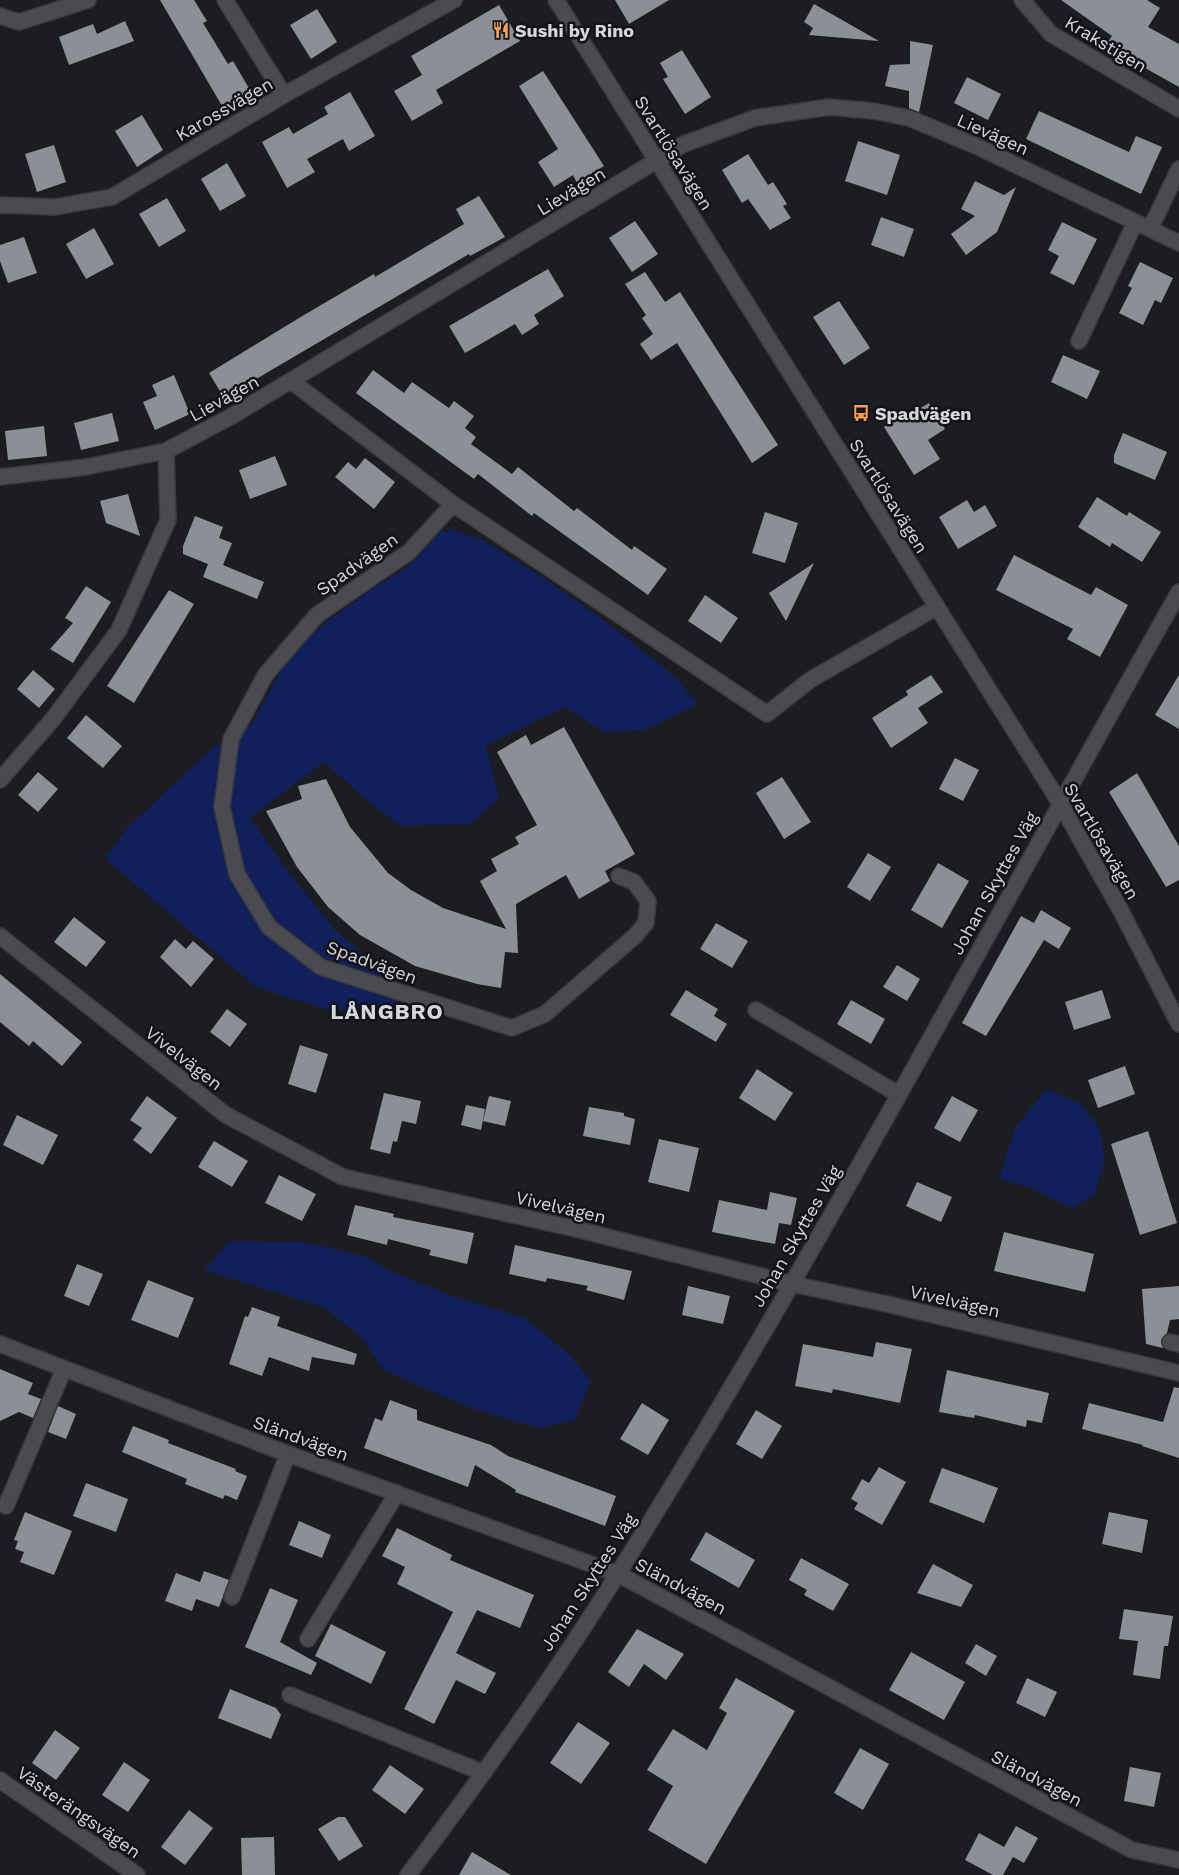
<svg xmlns="http://www.w3.org/2000/svg" width="1179" height="1875" viewBox="0 0 1179 1875" font-family="'Work Sans',sans-serif">
	<style>
		.green { fill: #111f5a }
		.building { fill: #8c8f95 }
		.lines { fill: none; stroke-linecap: round; stroke-linejoin: round }
		.minor-casing { stroke: #38393c; stroke-width: 18 }
		.minor { stroke: #494b50; stroke-width: 15 }
		.labels { text-anchor: middle; dominant-baseline: central; stroke-width: 5; stroke-linejoin: round; paint-order: stroke }
		.poi-label { font-size: 18px; font-weight: bold; fill: #d5d7da; stroke: #121318; text-anchor: start }
		.street-label { font-size: 18px; fill: #d5d7da; stroke: #121318 }
		.district-label { font-size: 22px; font-weight: bold; letter-spacing: 1px; fill: #d5d7da; stroke: #121318 }
	</style>
	<rect width="100%" height="100%" fill="#1b1d21"/>
	<!-- green -->
	<path class="green" d="M451,529L482,540L547,580L605,621L676,677L697,704L645,730L603,732L565,707L486,745L499,798L471,824L401,826L370,803L324,762L250,818L287,870L336,931L412,995L380,1010H328L256,987L105,859L127,828L209,751L250,726L290,656L324,624L373,588L408,567L440,532Z
		M1047,1089L1081,1104L1099,1127L1105,1159L1095,1194L1072,1209L1032,1188L999,1179L1015,1127Z
		M230,1241L304,1242L367,1257L390,1271L457,1298L525,1318L571,1356L591,1382L574,1420L539,1428L468,1407L383,1370L363,1339L323,1307L204,1270Z"/>
	<!-- building -->
	<path class="building" d="M160,0H194L207,21L203,23L228,64L233,61L253,95L225,111Z
		M615,0H669L629,24Z
		M1061,0H1147L1160,8L1148,27L1179,44V87L1138,64L1137,66L1105,46L1112,36Z
		M814,4L879,41L809,35L813,28L804,22Z
		M499,5L520,41L436,90L443,103L412,121L394,91L422,75L411,56Z
		M317,9L337,42L311,59L290,25Z
		M125,21L134,41L69,65L59,37L93,24L97,34Z
		M910,41L933,45L919,112L909,108V91L885,86L890,65L910,64Z
		M682,50L711,97L685,114L663,79L668,77L660,63Z
		M543,71L604,166L577,183L573,175L554,187L538,162L558,149L519,86Z
		M967,77L1001,94L988,120L954,103Z
		M350,92L375,136L349,151L343,139L307,159L315,172L287,188L262,142L289,127L293,134L328,114L324,107Z
		M1039,111L1129,152L1136,136L1162,147L1141,194L1026,139Z
		M142,115L163,150L137,167L115,131Z
		M858,141L900,155L887,195L845,181Z
		M54,145L66,182L37,192L25,154Z
		M748,154L768,185L773,182L787,204L783,206L791,218L770,230L748,199L742,203L722,170Z
		M227,163L246,196L220,211L201,179Z
		M975,181L1004,195L1016,187L997,232L966,255L951,234L975,216L961,209Z
		M479,196L505,237L470,256L469,254L224,398L209,373L304,315L374,274L375,277L464,224L456,209Z
		M167,198L186,231L159,247L139,214Z
		M881,217L914,229L904,257L871,245Z
		M635,221L658,254L632,272L609,238Z
		M1062,222L1097,239L1074,285L1050,273L1059,256L1048,250Z
		M94,228L114,264L86,279L66,244Z
		M24,237L37,273L8,283L0,261V245Z
		M1140,262L1173,278L1161,303L1155,300L1143,325L1119,313L1132,288L1128,286Z
		M548,269L564,296L534,315L539,324L522,335L515,324L465,353L449,326Z
		M645,272L665,302L680,292L778,445L752,463L677,343L651,360L640,344L653,334L642,318L646,315L625,284Z
		M839,301L870,348L844,365L813,317Z
		M1063,355L1100,371L1087,399L1051,382Z
		M373,370L404,393L412,382L449,408L454,401L474,416L465,428L476,437L471,444L512,474L518,467L574,511L577,508L632,550L634,546L667,569L648,595L534,513L532,516L478,474L474,479L356,393Z
		M174,375L190,414L155,430L143,402L157,396L152,385Z
		M929,403L945,429L928,440L940,459L914,475L884,427L911,410L912,413Z
		M112,413L119,441L81,450L74,423Z
		M44,426L47,456L8,460L5,431Z
		M1123,433L1167,452L1155,480L1114,463V455Z
		M275,456L287,485L250,499L239,470Z
		M365,458L395,482L374,509L335,477L348,462L356,469Z
		M128,494L140,536L106,523L100,501Z
		M1097,497L1127,516L1129,512L1161,532L1142,562L1112,543L1110,547L1078,527Z
		M967,500L974,512L985,505L997,526L958,549L939,517Z
		M765,512L798,523L785,563L752,553Z
		M195,516L223,527L219,538L232,543L223,565L264,582L257,599L203,577L208,564L183,554V546Z
		M1014,555L1091,595L1096,587L1128,605L1100,657L1067,639L1073,629L996,590Z
		M814,563L786,621L769,593Z
		M86,586L111,602L73,663L50,649L73,623L65,618Z
		M169,590L194,604L134,703L107,686Z
		M705,595L738,618L721,643L688,621Z
		M33,670L55,689L39,708L17,689Z
		M931,675L943,692L918,708L928,723L891,748L872,718L908,695L906,691Z
		M1179,675V729L1155,715Z
		M86,715L122,746L103,768L67,738Z
		M564,727L635,854L605,871L610,881L579,899L566,875L516,904L518,953L505,952L501,988L477,984L415,966L360,935L328,907L297,867L266,811L302,799L298,786L326,779L350,827L388,873L411,890L443,908L506,929L480,881L497,871L491,859L519,844L515,837L537,825L497,752L526,735L531,745Z
		M955,758L979,770L963,801L939,789Z
		M38,772L58,789L38,812L18,795Z
		M1137,773L1179,846V880L1166,887L1109,792Z
		M782,777L811,822L784,839L756,793Z
		M868,853L891,867L870,901L847,887Z
		M938,863L969,881L942,928L911,910Z
		M1041,910L1071,928L1059,949L1044,940L986,1036L962,1023L1021,916L1034,923Z
		M74,917L106,942L86,967L54,942Z
		M716,923L748,941L732,968L700,949Z
		M175,939L186,949L193,941L214,959L191,987L160,957Z
		M897,965L920,979L907,1001L883,987Z
		M0,974L82,1042L62,1066L33,1041L29,1046L0,1022Z
		M686,990L718,1009L714,1016L727,1024L716,1042L670,1015Z
		M1102,990L1111,1018L1074,1030L1065,1002Z
		M851,1000L885,1019L871,1044L837,1024Z
		M227,1009L247,1024L230,1047L210,1032Z
		M300,1045L328,1054L316,1093L288,1084Z
		M1125,1066L1135,1094L1098,1108L1088,1080Z
		M757,1069L793,1093L775,1121L739,1098Z
		M384,1093L421,1101L416,1124L402,1121L397,1142L393,1141L390,1154L370,1149Z
		M147,1096L177,1118L151,1154L133,1140L142,1128L130,1120Z
		M489,1096L511,1101L505,1126L483,1121Z
		M952,1096L978,1110L960,1142L934,1128Z
		M466,1105L485,1109L481,1130L461,1125Z
		M589,1107L624,1113V1116L635,1119L630,1145L583,1136Z
		M17,1115L58,1135L43,1165L3,1145Z
		M1148,1131L1177,1223L1140,1235L1111,1144Z
		M659,1139L699,1148L689,1192L648,1182Z
		M214,1141L248,1161L232,1187L198,1167Z
		M279,1175L316,1194L302,1221L265,1203Z
		M917,1182L952,1197L941,1222L906,1206Z
		M770,1192L797,1198L791,1225L779,1223L775,1244L712,1232L719,1200L767,1210Z
		M355,1205L394,1214L393,1217L474,1233L467,1264L429,1255L431,1250L388,1239L387,1245L347,1235Z
		M1004,1232L1094,1254L1085,1292L994,1271Z
		M515,1245L632,1271L624,1300L586,1290L588,1286L547,1278L546,1282L509,1274Z
		M77,1264L103,1274L89,1306L64,1296Z
		M148,1280L194,1298L178,1338L131,1320Z
		M688,1286L730,1296L723,1324L682,1315Z
		M1179,1286V1319L1170,1320L1167,1333L1161,1340L1163,1348L1146,1344L1142,1289Z
		M252,1307L280,1317L277,1326L357,1354L354,1365L312,1357L309,1371L269,1357L262,1376L229,1364L245,1316L248,1317Z
		M876,1342L912,1349L900,1403L833,1389L832,1393L795,1386L803,1344L873,1357Z
		M0,1369L33,1383L28,1394L41,1399L33,1418L19,1412L0,1421Z
		M947,1370L1049,1393L1042,1423L1027,1420L1026,1427L975,1415L974,1418L939,1412Z
		M1174,1387L1179,1388V1458L1142,1446L1143,1445L1082,1429L1089,1403L1163,1422Z
		M390,1400L417,1410V1420L491,1445L508,1456L616,1496L605,1526L515,1492L516,1490L475,1465L468,1487L364,1448L375,1418L382,1421Z
		M642,1403L669,1420L648,1455L620,1439Z
		M58,1406L76,1414L66,1439L48,1432Z
		M756,1410L782,1426L762,1459L736,1444Z
		M133,1426L169,1440L168,1443L236,1469L235,1471L247,1476L237,1500L225,1495L223,1499L185,1484L187,1479L122,1452Z
		M879,1467L906,1482L882,1525L854,1509L858,1503L851,1499L862,1479L869,1483Z
		M942,1468L998,1488L984,1523L929,1502Z
		M86,1483L128,1499L116,1532L73,1516Z
		M25,1512L72,1531L54,1575L20,1562L24,1552L15,1549L18,1541L14,1540Z
		M1109,1512L1148,1520L1142,1553L1102,1544Z
		M299,1521L331,1535L322,1558L289,1545Z
		M397,1528L452,1555L450,1560L534,1595L520,1628L477,1610L456,1653L496,1673L485,1694L456,1680L434,1724L404,1709L453,1612L397,1584L405,1567L382,1556Z
		M706,1532L755,1560L739,1588L690,1560Z
		M801,1558L849,1584L833,1611L804,1595L807,1590L789,1580Z
		M933,1564L973,1585L961,1607L917,1593Z
		M204,1571L229,1580L219,1607L196,1599L192,1611L165,1601L176,1573L200,1582Z
		M270,1588L298,1600L280,1642L317,1663L311,1675L245,1647Z
		M1124,1609L1173,1616L1168,1646H1164L1160,1679L1133,1675L1138,1641L1119,1639Z
		M331,1624L386,1652L371,1684L315,1656Z
		M637,1629L684,1654L666,1680L644,1664L629,1687L608,1672Z
		M976,1644L997,1656L986,1676L965,1663Z
		M911,1652L965,1682L944,1720L889,1690Z
		M736,1678L795,1711L706,1864L648,1830L673,1786L647,1770L673,1729L707,1750L727,1713L719,1708Z
		M1027,1678L1057,1692L1045,1717L1016,1703Z
		M230,1689L276,1708L281,1715L271,1739L218,1718Z
		M578,1722L610,1743L581,1784L550,1763Z
		M55,1730L80,1748L56,1780L32,1763Z
		M860,1748L889,1764L863,1810L834,1793Z
		M124,1762L150,1780L128,1812L102,1795Z
		M390,1765L424,1789L405,1814L372,1790Z
		M1130,1767L1161,1773L1154,1807L1124,1801Z
		M189,1810L213,1828L185,1865L161,1847Z
		M338,1817H345L363,1846L339,1861L318,1829Z
		M1016,1826L1038,1838L1024,1863L1013,1857L1003,1875H993L965,1860L979,1833L1004,1847Z
		M274,1837L275,1875H242L241,1838Z
		M472,1852L511,1875H459Z"/>
	<g class="lines">
		<!-- minor casing -->
		<g class="minor-casing">
			<path id="minor" d="M225,0L284,95
				M556,0L1060,803L1121,911L1179,1024
				M1022,0L1051,34L1179,109
				M0,16L19,22L88,0
				M0,205L55,207L112,197L284,95L454,0
				M1150,229L1179,169
				M1079,341L1135,223
				M291,381L453,504L767,714L810,680L937,607
				M0,477L86,467L166,451L232,416L684,144L755,118L829,107L873,111L909,118L976,146L1179,243
				M453,504L409,552L317,615L266,674L231,739L222,807L237,874L269,927L321,967L512,1028L545,1014L635,936L646,923L648,901L634,882L619,876
				M0,780L53,719L119,630L168,520L166,451
				M0,936L226,1115L343,1177L576,1229L792,1284L887,1304L1179,1373
				M756,1010L898,1094
				M1170,1342L1179,1344
				M0,1344L288,1454L618,1574L1132,1850L1179,1860
				M6,1506L64,1369
				M232,1597L288,1454
				M308,1639L397,1493
				M290,1695L484,1773
				M0,1780L137,1875
				M408,1875C482,1777 554,1676 619,1572C819,1253 994,919 1179,592"/>
		</g>
		<!-- minor -->
		<use href="#minor" class="minor"/>
	</g>
	<!-- icons -->
	<defs>
		<g id="restaurant-bare" transform="scale(1.35)"><path d="M-5-6h1v4h1v-4h1v4h1v-4h1v5L-1.5 .5V6h-2V.5L-5-1ZM5-6V6H3V1.5H1.5Q1.5-4 5-6Z" fill="#fb9e50" stroke="#121318" stroke-width="2.5" paint-order="stroke"/></g>
		<g id="bus-bare" transform="scale(1.35)"><path d="M-5-6H5V4H4V6H2V4H-2V6H-4V4H-5ZM-3.5-4V0h7V-4ZM-3.5 1.2v1.5H-2V1.2ZM2 1.2v1.5H3.5V1.2Z" fill="#fb9e50" stroke="#121318" stroke-width="2.5" paint-order="stroke"/></g>
	</defs>
	<g fill-rule="evenodd">
		<use href="#restaurant-bare" x="501" y="30"/>
		<use href="#bus-bare" x="861" y="413"/>
	</g>
	<g class="labels">
		<!-- poi labels -->
		<g class="poi-label">
			<text x="515" y="30">Sushi by Rino</text>
			<text x="875" y="413">Spadvägen</text>
		</g>
		<!-- street labels -->
		<g class="street-label">
			<text transform="translate(1106 44) rotate(31)">Krakstigen</text>
			<text transform="translate(224 109) rotate(-30)">Karossvägen</text>
			<text transform="translate(993 134) rotate(24)">Lievägen</text>
			<text transform="translate(674 153) rotate(58)">Svartlösavägen</text>
			<text transform="translate(571 191) rotate(-31)">Lievägen</text>
			<text transform="translate(224 398) rotate(-29)">Lievägen</text>
			<text transform="translate(889 496) rotate(58)">Svartlösavägen</text>
			<text transform="translate(357 564) rotate(-35)">Spadvägen</text>
			<text transform="translate(1102 841) rotate(60)">Svartlösavägen</text>
			<text transform="translate(994 883) rotate(-61)">Johan Skyttes Väg</text>
			<text transform="translate(372 962) rotate(20)">Spadvägen</text>
			<text transform="translate(184 1058) rotate(38)">Vivelvägen</text>
			<text transform="translate(561 1207) rotate(13)">Vivelvägen</text>
			<text transform="translate(796 1236) rotate(-60)">Johan Skyttes Väg</text>
			<text transform="translate(955 1301) rotate(13)">Vivelvägen</text>
			<text transform="translate(301 1438) rotate(20)">Sländvägen</text>
			<text transform="translate(588 1582) rotate(-57)">Johan Skyttes Väg</text>
			<text transform="translate(681 1586) rotate(28)">Sländvägen</text>
			<text transform="translate(1037 1778) rotate(28)">Sländvägen</text>
			<text transform="translate(79 1812) rotate(35)">Västerängsvägen</text>
		</g>
		<!-- district labels -->
		<g class="district-label">
			<text x="387" y="1011">LÅNGBRO</text>
		</g>
	</g>
</svg>
